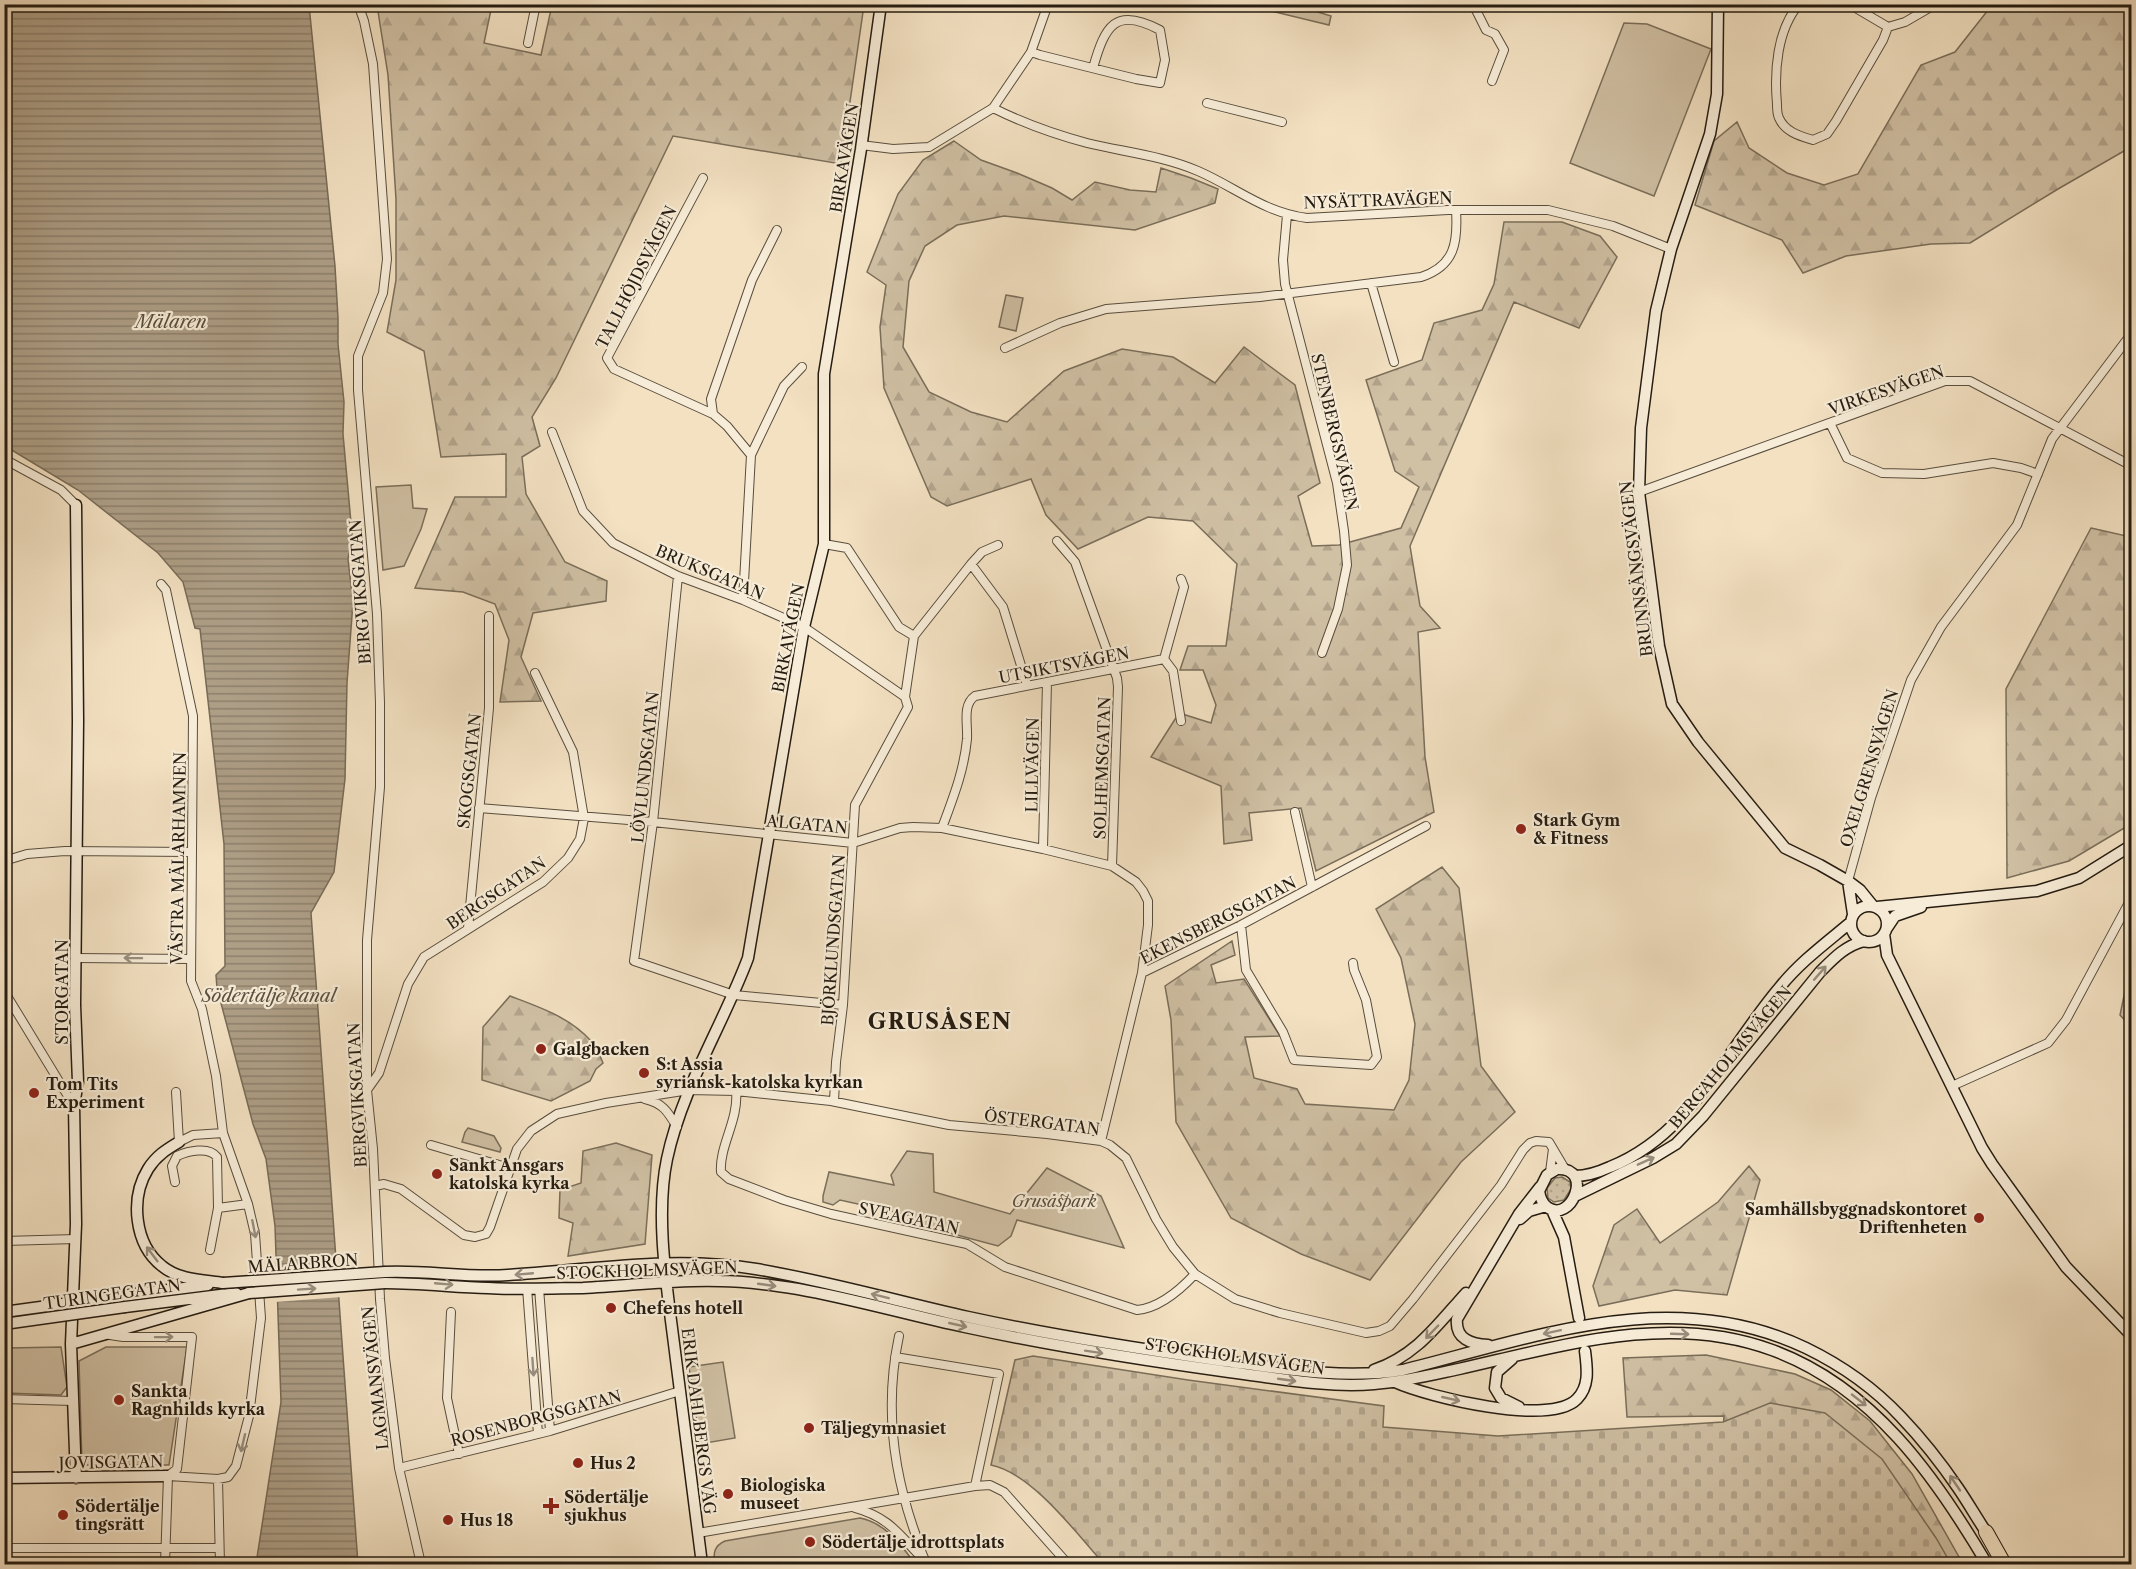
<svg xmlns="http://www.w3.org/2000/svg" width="2136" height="1569" viewBox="0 0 2136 1569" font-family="'Libre Caslon Text',serif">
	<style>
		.grass { fill: url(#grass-dots); stroke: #7a6e5a; stroke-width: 1.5 }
		.forest { fill: url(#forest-firs); stroke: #7a6e5a; stroke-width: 1.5 }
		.cemetery { fill: url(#cemetery-stones); stroke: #7a6e5a; stroke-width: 1.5 }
		.park { fill: #d0c0a4; stroke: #7a6e5a; stroke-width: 1.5 }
		.water { fill: url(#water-rules); stroke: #776a57; stroke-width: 1.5 }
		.pier { fill: #f3e1c2 }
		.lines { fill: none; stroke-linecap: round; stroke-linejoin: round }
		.street-casing { stroke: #584d3d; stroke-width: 10 }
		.secondary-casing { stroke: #251c11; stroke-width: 13 }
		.highway-casing { stroke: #251c11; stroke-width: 16 }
		.street { stroke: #f7ecd7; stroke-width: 8 }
		.secondary { stroke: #f7ecd7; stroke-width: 10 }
		.highway { stroke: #f3e1c2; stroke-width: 14 }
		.secondary-bridge-casing { stroke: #251c11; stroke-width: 13; stroke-linecap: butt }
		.secondary-bridge { stroke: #f7ecd7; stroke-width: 10 }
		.oneway { stroke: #988e7e }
		.poi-dot { fill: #8f2418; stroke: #f7ecd7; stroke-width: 2 }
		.labels { text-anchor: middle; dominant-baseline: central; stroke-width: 4.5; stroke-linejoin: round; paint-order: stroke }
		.street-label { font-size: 16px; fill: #251c11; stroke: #f7ecd7 }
		.poi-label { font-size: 16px; font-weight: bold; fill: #251c11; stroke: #f7ecd7; text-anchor: start }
		.park-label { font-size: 16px; font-style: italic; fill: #584d3d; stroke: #f7ecd7 }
		.water-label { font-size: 18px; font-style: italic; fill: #5b5040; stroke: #f7ecd7 }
		.district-label { font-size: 22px; font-weight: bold; letter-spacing: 1.5px; fill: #251c11; stroke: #f7ecd7 }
	</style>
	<defs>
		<pattern id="grass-dots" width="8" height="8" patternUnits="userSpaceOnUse" patternTransform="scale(1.5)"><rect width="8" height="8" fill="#d0c0a4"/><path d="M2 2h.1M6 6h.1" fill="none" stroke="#b2a48c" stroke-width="1.8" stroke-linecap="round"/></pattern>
		<pattern id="forest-firs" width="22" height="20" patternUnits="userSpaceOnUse" patternTransform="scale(1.5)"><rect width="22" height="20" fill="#d0c0a4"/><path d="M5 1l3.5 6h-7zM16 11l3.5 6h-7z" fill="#b2a48c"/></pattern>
		<pattern id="cemetery-stones" width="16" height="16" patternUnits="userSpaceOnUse" patternTransform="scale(1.5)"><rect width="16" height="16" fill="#d0c0a4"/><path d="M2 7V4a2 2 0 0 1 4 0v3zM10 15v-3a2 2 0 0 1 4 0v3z" fill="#b2a48c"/></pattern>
		<pattern id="water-rules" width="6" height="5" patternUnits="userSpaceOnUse" patternTransform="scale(1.5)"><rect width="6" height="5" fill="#ad9e86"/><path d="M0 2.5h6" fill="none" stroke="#8d806c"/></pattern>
	</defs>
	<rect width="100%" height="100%" fill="#f3e1c2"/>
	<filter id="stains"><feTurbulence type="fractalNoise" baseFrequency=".00333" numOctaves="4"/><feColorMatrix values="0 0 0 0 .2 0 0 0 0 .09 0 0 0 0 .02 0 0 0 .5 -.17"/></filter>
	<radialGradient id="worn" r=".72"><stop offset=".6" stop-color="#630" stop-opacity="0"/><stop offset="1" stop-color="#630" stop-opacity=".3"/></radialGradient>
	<!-- grass -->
	<path class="grass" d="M1562,1177L1570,1182L1571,1189L1564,1200L1554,1202L1548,1198L1547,1188L1555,1178Z"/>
	<!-- forest -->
	<path class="forest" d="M377,5H492L484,43L541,55L552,5H864L841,164L673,136L556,378L532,417L540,446L522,457L526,494L565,562L607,581L606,601L533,613L521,657L541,701L500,702L509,640L495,604L463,592L415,588L455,497H506V454L441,457L424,351L387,332L396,280V199L388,75Z
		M1992,5H2131V147L2058,189L1970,243L1931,244L1846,256L1803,273L1782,240L1695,205L1714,141L1737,122L1749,148L1787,173L1824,185L1858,174L1921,65L1955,52Z
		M954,141L981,160L1017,173L1052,188L1072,200L1095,182L1130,190L1156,192L1161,168L1191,178L1218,189L1215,203L1135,230L1004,216L957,225L925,246L909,281L903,347L929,392L971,412L1007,422L1064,371L1122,349L1173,357L1215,383L1244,347L1295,385L1320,483L1298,496L1312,546L1339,545L1401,528L1419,487L1395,471L1366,380L1422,360L1434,323L1482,310L1494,284L1504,222H1562L1600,236L1617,257L1579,328L1514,302L1410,546L1420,606L1440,628L1418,632L1425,757L1434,812L1316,871L1301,808L1249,813L1252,840L1224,844L1221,786L1151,757L1179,713L1211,723L1216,705L1203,670H1180L1188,646H1226L1237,564L1193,521L1148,517L1078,549L1046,515L1031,479L947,506L931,497L884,388L880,327L886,285L867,272L898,194L923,160Z
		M2091,528L2131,537V824L2069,861L2007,878L2006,689Z
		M1442,867L1459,888L1481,1066L1515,1112L1461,1162L1370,1280L1301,1254L1231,1218L1176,1122L1171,1020L1165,986L1232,941L1235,955L1211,965L1216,983L1244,979L1280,1036L1245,1037L1254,1078L1297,1089L1305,1104L1394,1110L1409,1080L1415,1024L1401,958L1376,909Z
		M2131,962V1027L2120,1015Z
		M510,996C539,1007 570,1017 592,1042C597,1047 600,1056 603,1063L596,1069L590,1081L551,1101L482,1080L483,1027Z
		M616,1143L652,1155L645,1244L568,1256L573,1223L559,1218L560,1190L581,1183L583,1151Z
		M1749,1166L1760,1180L1727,1295L1675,1290L1599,1306L1593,1286L1614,1225L1637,1209L1660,1243L1718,1202Z
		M1706,1355L1795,1374L1831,1390L1870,1421L1912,1474L1963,1564H1698L1718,1496L1724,1416L1627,1417L1623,1358Z"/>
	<!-- cemetery -->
	<path class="cemetery" d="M1033,1356L1188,1380L1384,1406L1383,1427L1498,1436L1723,1422L1770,1403L1825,1413L1882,1459L1936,1538L1951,1564H1689L1674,1560L1672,1564H1104C1077,1534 1032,1473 991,1465L1015,1360Z"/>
	<!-- park -->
	<path class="park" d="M1246,5H1295L1331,16L1329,25Z
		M1624,23L1647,24L1711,49L1654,196L1570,163Z
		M1006,295L1023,298L1016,331L999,327Z
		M411,485L413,508L427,509L421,529L404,566L383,570L376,487Z
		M468,1128L494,1136L501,1148L500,1152L462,1142L465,1132Z
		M907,1151L933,1154L934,1192L1010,1214L1047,1168L1101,1196L1124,1248L1017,1220L1011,1236L998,1246L908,1222V1215L840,1200L833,1205L823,1202V1196L829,1172L894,1185L891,1175Z
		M61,1347L67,1387L61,1395L5,1393V1349L8,1348Z
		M106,1347H187L169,1465H82L79,1361Z
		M723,1362L735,1438L700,1444L689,1367Z
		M860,1518C885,1523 901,1544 915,1564H715C713,1553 714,1546 725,1541Z"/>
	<!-- water -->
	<path class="water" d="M5,5H309L335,266L338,318V344L344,402L343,434L352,534L348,559L353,602L347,683L345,779L334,872L311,913L358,1564H256L281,1402L275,1226L266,1159L253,1124L217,988L216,975L225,966L224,844L200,629L195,628L183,582L158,553L78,490L5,446Z"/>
	<!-- pier -->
	<path class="pier" d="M339,1263L342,1297L275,1302L274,1268Z"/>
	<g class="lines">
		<!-- street casing -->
		<g class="street-casing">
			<path id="street" d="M358,4L364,21L373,64L387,259L383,293L358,356V390L377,614L380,703V787L367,940V1090L373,1149L380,1299L385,1358L399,1468L421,1564
				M1473,4L1486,30L1495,34L1504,50L1492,81
				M1799,4C1777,30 1774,71 1777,104C1777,108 1777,114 1779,118C1785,132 1800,136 1813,140L1827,134L1836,121L1883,40L1888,27
				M1849,4L1888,27
				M1888,27L1905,22L1936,4
				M528,43L536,4
				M1031,52L1040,55L1136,79L1160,83L1165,60L1160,30C1115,6 1105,26 1093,68
				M1207,103L1282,122
				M993,108C1021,122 1057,135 1087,143C1124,152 1164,156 1198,171C1237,188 1263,212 1307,218L1448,210H1548L1613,226L1671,249
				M861,145L893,149L929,147L993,108L1031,52L1048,4
				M703,178L607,358L614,369L713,414L727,426L751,455L743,600
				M1287,215L1283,260L1285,284L1337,483L1344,531L1347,565L1338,609L1322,653
				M1371,283L1394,362
				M1005,348L1060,323L1106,309L1260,297L1421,277C1455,266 1458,242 1456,210
				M713,414L711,399L752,280L777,230
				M1830,423L1847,458L1882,473L1924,474L1993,463L2021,468L2038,474
				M552,432L583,511L613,543L678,576L743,600L804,627L905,697
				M751,455L784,386L802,367
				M4,459L61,490L76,505
				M1639,492L1945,381H1970L2132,466
				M1057,541L1075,562L1117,678L1118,687L1112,866
				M824,544L847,548L899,627L914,636
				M998,545L982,552L971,564L1003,607L1027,685
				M678,576L653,822L634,961L734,995L843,1005
				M161,584L166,590L193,716L191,981L202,1009L216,1076L223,1133L248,1204L255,1234L261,1318L249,1416L236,1466L228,1477L218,1479L168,1476
				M1164,659L1173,671L1181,721
				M479,808L653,822L853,843L900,828L913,827L942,828L1043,849L1112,866L1136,882L1143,891L1148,901V925L1142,973L1101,1141
				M1295,812L1312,887
				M942,828C953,798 964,771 967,739C968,724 962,705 975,696L1164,659L1184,587L1181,579
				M1043,849L1047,682
				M4,861L27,854L65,851L191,852
				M1848,881L1871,798L1911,680L1941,627L2017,525L2052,439L2132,333
				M1241,925L1246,970L1283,1032L1294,1060L1371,1065L1377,1057L1366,1000L1354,970L1353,963
				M468,928L489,708V616
				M76,958L190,959
				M1142,973L1241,925L1426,826
				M4,991L74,1106
				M1952,1086L2048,1043L2066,1020L2132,897
				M367,1090L379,1073L408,984L424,957L543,882L568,858L580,839L584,818L573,752L535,673
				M736,1091C739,1120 719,1146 721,1172L729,1179L784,1200L831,1214L967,1244L1005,1267L1137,1310C1159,1308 1181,1289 1195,1274
				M176,1092L179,1142L193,1135L223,1133
				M645,1099C663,1103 668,1112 677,1127
				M834,1101L836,1062L843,1005L855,805L908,707L905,697L914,636L971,564
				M431,1145L509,1168
				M1550,1172L1553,1149
				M175,1182L172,1166L177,1156C188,1151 209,1146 217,1157L218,1208
				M375,1186L384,1184L401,1189L464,1235L475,1237L486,1234L490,1227L517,1149L531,1131L557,1114L606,1103L689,1090L736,1091L831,1101L949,1125L1047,1134L1101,1141L1110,1145L1126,1158L1156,1219L1173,1247L1195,1274L1235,1299L1280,1313L1366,1333L1379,1331L1390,1326L1413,1299L1501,1185L1523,1150L1530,1143L1536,1141L1549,1142L1565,1169
				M4,1241L76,1239
				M210,1250L218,1208L248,1204
				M527,1288L538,1434
				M539,1288L550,1431
				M451,1312L447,1398L459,1454
				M110,1335L123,1337H192L177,1469L168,1476
				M899,1336C885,1402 892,1467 914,1530C918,1541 921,1554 927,1564
				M895,1357L999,1374L975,1486
				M4,1399L72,1401
				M399,1468L550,1431L680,1391
				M218,1479L220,1564
				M855,1508C888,1517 898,1533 921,1557
				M698,1533L975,1486L990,1485L1004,1492L1068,1564
				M4,1548H219
				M165,1564L168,1476"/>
		</g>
		<!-- secondary casing -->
		<g class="secondary-casing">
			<path id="secondary" d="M1718,4L1717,94L1710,134L1671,249L1656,311L1641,428L1639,492L1659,646L1672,704L1698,742L1785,848L1820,865L1848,881L1860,890L1873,906
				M76,505L78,721L75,1005L78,1082L74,1105L76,1224L71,1344L76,1478
				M1848,881L1853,914
				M1851 924a18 18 0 1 1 36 0a18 18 0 1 1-36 0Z
				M1877,907L2037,891L2079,878L2132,845
				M1887,928L1895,916L1921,907
				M1884,934L1887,955L1982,1148L1992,1164L2066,1267L2132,1336
				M179,1142C167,1149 156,1156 148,1169C130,1198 134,1244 162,1266C179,1280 202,1280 223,1283
				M1557,1169C1595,1167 1571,1225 1547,1207C1542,1203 1540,1197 1539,1191L1547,1175Z
				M1575,1176C1588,1176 1599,1172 1610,1167C1691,1135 1727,1049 1780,987C1800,962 1826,943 1851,922
				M1575,1196L1653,1158L1676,1144L1703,1116L1820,972C1834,958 1845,946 1864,941
				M1552,1210L1564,1237L1579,1318
				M1520,1219L1529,1211L1546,1206
				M385,1272C426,1270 467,1278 508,1275C591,1270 673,1255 756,1269C827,1281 897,1301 968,1317C1050,1335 1134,1348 1217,1360C1279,1368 1341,1380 1403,1370C1536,1337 1672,1284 1806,1348C1841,1365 1874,1388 1901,1417C1922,1439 1941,1463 1958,1488C1969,1504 1979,1522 1990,1538
				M385,1283C420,1283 454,1287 488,1288C520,1290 552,1288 583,1288C629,1286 675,1279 721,1281C746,1281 772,1285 798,1289C854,1299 909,1315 965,1327C1053,1346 1141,1360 1229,1372C1277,1378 1326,1388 1374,1384C1403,1382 1431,1375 1459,1369C1561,1346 1669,1312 1772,1350C1873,1387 1935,1476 1987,1564
				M121,1296L208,1285
				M125,1307L236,1293
				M71,1344L249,1293
				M1488,1345C1471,1344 1455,1339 1457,1319L1519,1214L1540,1187
				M1512,1359L1497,1372L1495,1388L1501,1398L1519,1407
				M1374,1370C1417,1355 1437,1325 1466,1293
				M1395,1382C1428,1397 1550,1427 1577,1399C1590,1386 1587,1368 1585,1351
				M4,1478L168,1476
				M702,1564C693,1491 683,1418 674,1344C667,1288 655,1215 667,1159C682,1088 723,1025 748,958L804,627L824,544V374L861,149L881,4"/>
		</g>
		<!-- highway casing -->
		<g class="highway-casing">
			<path id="highway" d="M1986,1532L2004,1564"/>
		</g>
		<!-- street -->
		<use href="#street" class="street"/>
		<!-- secondary -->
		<use href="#secondary" class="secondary"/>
		<!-- highway -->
		<use href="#highway" class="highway"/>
		<!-- secondary-bridge casing -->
		<g class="secondary-bridge-casing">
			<path id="secondary-bridge" d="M223,1283L385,1272
				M249,1293L385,1283
				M4,1312L121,1296
				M4,1324L125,1307"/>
		</g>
		<!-- secondary-bridge -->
		<use href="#secondary-bridge" class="secondary-bridge"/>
	</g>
	<!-- one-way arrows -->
	<defs><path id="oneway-shaft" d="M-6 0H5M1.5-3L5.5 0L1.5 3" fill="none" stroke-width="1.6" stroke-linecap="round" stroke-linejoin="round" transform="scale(1.5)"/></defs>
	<g class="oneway">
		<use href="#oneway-shaft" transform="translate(133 958) rotate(-179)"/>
		<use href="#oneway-shaft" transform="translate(1820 973) rotate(-49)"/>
		<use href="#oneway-shaft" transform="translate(1646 1161) rotate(-24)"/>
		<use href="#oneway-shaft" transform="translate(254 1229) rotate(79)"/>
		<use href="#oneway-shaft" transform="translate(152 1254) rotate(-127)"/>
		<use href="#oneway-shaft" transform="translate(524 1274) rotate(175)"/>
		<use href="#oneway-shaft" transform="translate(444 1284) rotate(5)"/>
		<use href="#oneway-shaft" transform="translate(767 1285) rotate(8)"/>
		<use href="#oneway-shaft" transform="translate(307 1289) rotate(-4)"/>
		<use href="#oneway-shaft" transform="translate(880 1296) rotate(-166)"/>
		<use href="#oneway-shaft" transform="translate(958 1325) rotate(13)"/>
		<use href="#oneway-shaft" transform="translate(1432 1332) rotate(134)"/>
		<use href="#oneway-shaft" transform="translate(1552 1332) rotate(168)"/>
		<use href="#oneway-shaft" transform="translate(1680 1334) rotate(2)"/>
		<use href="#oneway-shaft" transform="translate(164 1337) rotate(-1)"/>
		<use href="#oneway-shaft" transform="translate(1094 1352) rotate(9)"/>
		<use href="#oneway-shaft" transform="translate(533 1367) rotate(86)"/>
		<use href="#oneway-shaft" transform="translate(1287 1380) rotate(8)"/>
		<use href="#oneway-shaft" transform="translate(1451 1399) rotate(13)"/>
		<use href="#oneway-shaft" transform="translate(1859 1400) rotate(38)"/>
		<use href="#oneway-shaft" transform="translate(243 1443) rotate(103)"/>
		<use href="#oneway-shaft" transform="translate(1955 1483) rotate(-124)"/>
	</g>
	<!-- markers -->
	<g class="poi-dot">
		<circle cx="1521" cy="829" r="6"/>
		<circle cx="541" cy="1049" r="6"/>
		<circle cx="644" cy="1073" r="6"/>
		<circle cx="34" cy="1093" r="6"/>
		<circle cx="437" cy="1174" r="6"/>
		<circle cx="1979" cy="1218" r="6"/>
		<circle cx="611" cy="1308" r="6"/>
		<circle cx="119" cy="1400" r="6"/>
		<circle cx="809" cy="1428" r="6"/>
		<circle cx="578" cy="1463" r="6"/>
		<circle cx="728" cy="1494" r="6"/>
		<path d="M548 1497h6v6h6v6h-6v6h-6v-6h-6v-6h6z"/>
		<circle cx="63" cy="1515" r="6"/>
		<circle cx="448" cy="1520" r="6"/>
		<circle cx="810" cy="1542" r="6"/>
	</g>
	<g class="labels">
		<!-- street labels -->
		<g class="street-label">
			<text transform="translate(844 158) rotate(-81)">BIRKAVÄGEN</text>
			<text transform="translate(1378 200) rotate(-2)">NYSÄTTRAVÄGEN</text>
			<text transform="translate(636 277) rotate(-63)">TALLHÖJDSVÄGEN</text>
			<text transform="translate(1886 390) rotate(-19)">VIRKESVÄGEN</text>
			<text transform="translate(1335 432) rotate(77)">STENBERGSVÄGEN</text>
			<text transform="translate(1636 569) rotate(-97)">BRUNNSÄNGSVÄGEN</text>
			<text transform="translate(710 572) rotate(23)">BRUKSGATAN</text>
			<text transform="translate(360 592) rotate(-94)">BERGVIKSGATAN</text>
			<text transform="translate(788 638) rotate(-79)">BIRKAVÄGEN</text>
			<text transform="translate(1064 665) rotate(-11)">UTSIKTSVÄGEN</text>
			<text transform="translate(1032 765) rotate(-89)">LILLVÄGEN</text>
			<text transform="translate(645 767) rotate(-84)">LÖVLUNDSGATAN</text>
			<text transform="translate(1102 768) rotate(-88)">SOLHEMSGATAN</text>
			<text transform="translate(1869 768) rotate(-73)">OXELGRENSVÄGEN</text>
			<text transform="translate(469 771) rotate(-84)">SKOGSGATAN</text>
			<text transform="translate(807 824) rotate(5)">ALGATAN</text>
			<text transform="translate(178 858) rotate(-89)">VÄSTRA MÄLARHAMNEN</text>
			<text transform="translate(496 893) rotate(-34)">BERGSGATAN</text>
			<text transform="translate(1218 920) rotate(-27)">EKENSBERGSGATAN</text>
			<text transform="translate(833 940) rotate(-86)">BJÖRKLUNDSGATAN</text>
			<text transform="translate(62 992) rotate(-90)">STORGATAN</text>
			<text transform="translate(1730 1057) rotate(-50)">BERGAHOLMSVÄGEN</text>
			<text transform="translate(357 1095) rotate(-93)">BERGVIKSGATAN</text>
			<text transform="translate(1042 1122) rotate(7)">ÖSTERGATAN</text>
			<text transform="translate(909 1218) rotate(12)">SVEAGATAN</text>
			<text transform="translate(303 1263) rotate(-4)">MÄLARBRON</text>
			<text transform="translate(647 1270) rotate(-2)">STOCKHOLMSVÄGEN</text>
			<text transform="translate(112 1294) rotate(-8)">TURINGEGATAN</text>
			<text transform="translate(1235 1356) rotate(8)">STOCKHOLMSVÄGEN</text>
			<text transform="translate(375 1378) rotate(-96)">LAGMANSVÄGEN</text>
			<text transform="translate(536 1418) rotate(-15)">ROSENBORGSGATAN</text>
			<text transform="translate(699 1421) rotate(83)">ERIK DAHLBERGS VÄG</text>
			<text transform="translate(111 1462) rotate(-1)">JOVISGATAN</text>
		</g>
		<!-- poi labels -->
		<g class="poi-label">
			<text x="1533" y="820">Stark Gym<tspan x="1533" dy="18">&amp; Fitness</tspan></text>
			<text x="553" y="1049">Galgbacken</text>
			<text x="656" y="1064">S:t Assia<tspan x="656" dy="18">syriansk-katolska kyrkan</tspan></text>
			<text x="46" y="1084">Tom Tits<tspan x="46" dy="18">Experiment</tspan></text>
			<text x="449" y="1165">Sankt Ansgars<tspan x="449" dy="18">katolska kyrka</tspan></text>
			<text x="1967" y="1209" text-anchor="end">Samhällsbyggnadskontoret<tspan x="1967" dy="18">Driftenheten</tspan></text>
			<text x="623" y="1308">Chefens hotell</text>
			<text x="131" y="1391">Sankta<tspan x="131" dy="18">Ragnhilds kyrka</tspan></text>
			<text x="821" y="1428">Täljegymnasiet</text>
			<text x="590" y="1463">Hus 2</text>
			<text x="740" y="1485">Biologiska<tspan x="740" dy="18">museet</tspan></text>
			<text x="564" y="1497">Södertälje<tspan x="564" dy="18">sjukhus</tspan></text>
			<text x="75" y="1506">Södertälje<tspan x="75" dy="18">tingsrätt</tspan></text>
			<text x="460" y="1520">Hus 18</text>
			<text x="822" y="1542">Södertälje idrottsplats</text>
		</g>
		<!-- park labels -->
		<g class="park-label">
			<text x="1054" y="1201">Grusåspark</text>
		</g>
		<!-- water labels -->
		<g class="water-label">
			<text x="171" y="322">Mälaren</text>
			<text x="269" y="996">Södertälje kanal</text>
		</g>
		<!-- district labels -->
		<g class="district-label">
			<text x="940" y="1021">GRUSÅSEN</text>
		</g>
	</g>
	<!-- margin -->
	<rect width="2136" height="1569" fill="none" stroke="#f3e1c2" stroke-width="24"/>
	<rect x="6" y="6" width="2124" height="1557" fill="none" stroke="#251c11" stroke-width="3"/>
	<rect x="12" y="12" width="2112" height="1545" fill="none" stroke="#251c11" stroke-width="1.5"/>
	<rect width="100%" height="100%" filter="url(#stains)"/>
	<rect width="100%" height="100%" fill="url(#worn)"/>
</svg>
